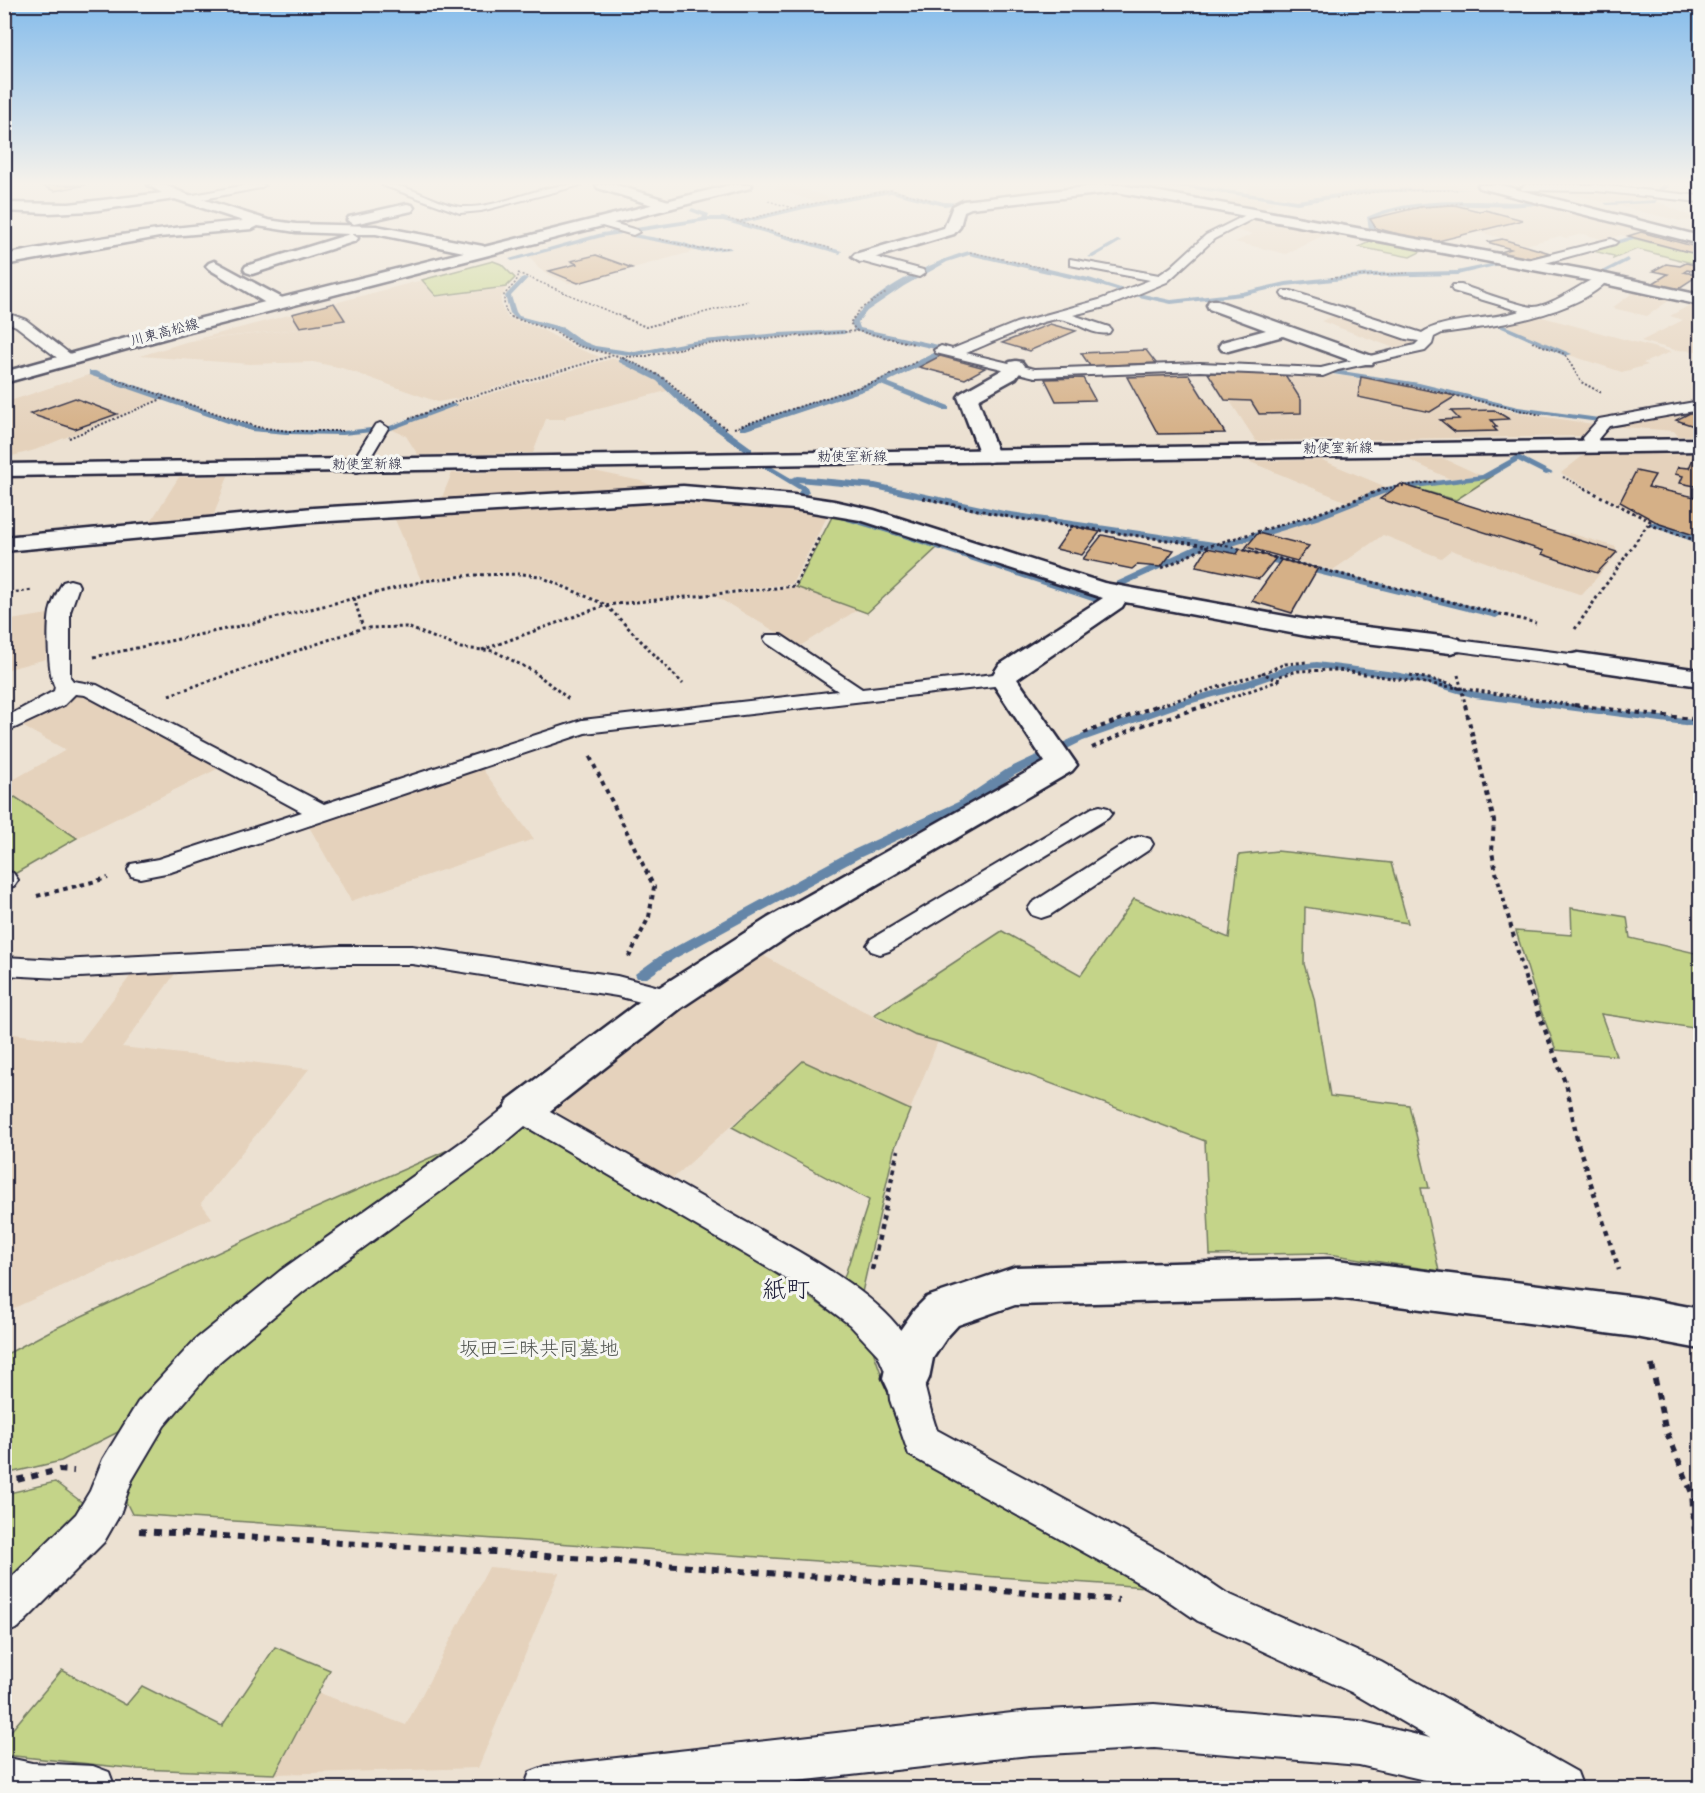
<svg xmlns="http://www.w3.org/2000/svg" width="1705" height="1793" viewBox="0 0 1705 1793" font-family="'Gochi Hand','Klee One',sans-serif">
	<style>
		.built { fill: #e5d2bc }
		.green { fill: #c4d489; stroke: #737b62; stroke-width: 1.5 }
		.lines { fill: none; stroke-linecap: round; stroke-linejoin: round }
		.stream { fill: #6586a8; fill-rule: evenodd }
		.building { fill: #d5b087; stroke: #22223b; stroke-width: 1.5 }
		.lane-casing { stroke: #22223b; stroke-width: 4 }
		.street-casing { stroke: #22223b; stroke-width: 5 }
		.secondary-casing { stroke: #22223b; stroke-width: 5 }
		.path-far5 { stroke: #22223b; stroke-width: 1.5; stroke-dasharray: 2 2; stroke-linecap: butt }
		.path-far4 { stroke: #22223b; stroke-width: 2; stroke-dasharray: 2 2; stroke-linecap: butt }
		.path-far3 { stroke: #22223b; stroke-width: 3; stroke-dasharray: 3 3; stroke-linecap: butt }
		.path-far2 { stroke: #22223b; stroke-width: 4; stroke-dasharray: 4.5 4.5; stroke-linecap: butt }
		.path-far1 { stroke: #22223b; stroke-width: 4.5; stroke-dasharray: 5 5; stroke-linecap: butt }
		.path { stroke: #22223b; stroke-width: 6; stroke-dasharray: 7 7; stroke-linecap: butt }
		.lane { fill: #f6f6f2; fill-rule: evenodd }
		.street { fill: #f6f6f2; fill-rule: evenodd }
		.secondary { fill: #f6f6f2; fill-rule: evenodd }
		.labels { text-anchor: middle; dominant-baseline: central; stroke-width: 6; stroke-linejoin: round; paint-order: stroke }
		.far-street-label { font-size: 14px; fill: #22223b; stroke: #f6f6f2 }
		.near-park-label { font-size: 20px; fill: #535752; stroke: #f6f6f2 }
		.near-quarter-label { font-size: 24px; fill: #22223b; stroke: #f6f6f2 }
	</style>
	<rect width="100%" height="100%" fill="#ece1d2"/>
	<filter id="ink" filterUnits="userSpaceOnUse"><feTurbulence type="fractalNoise" baseFrequency=".0167" numOctaves="2"/><feDisplacementMap in="SourceGraphic" scale="12" xChannelSelector="R" yChannelSelector="G"/><feConvolveMatrix kernelMatrix="1 2 1 2 8 2 1 2 1" color-interpolation-filters="sRGB"/></filter>
	<g filter="url(#ink)">
		<!-- built -->
		<path class="built" d="M790,185L837,200L819,203L774,188Z
			M1251,185H1455L1466,188L1369,191L1304,202L1275,200L1245,195Z
			M1552,189L1605,190L1652,197L1654,201L1603,202Z
			M1243,196L1275,202L1255,212L1217,204Z
			M1659,202L1699,220L1680,221L1606,203Z
			M1534,204L1700,246V255L1621,235L1605,240L1583,234L1566,238L1560,236L1526,245L1479,232L1428,244L1372,232L1370,218L1378,214L1420,207Z
			M1255,217L1330,232L1286,254L1235,242L1253,234L1230,229Z
			M617,234L680,244L699,250L578,283H568L546,273L538,268L532,259L524,256L592,238Z
			M422,280L437,297L506,288L501,299L502,308L508,318L541,329L574,347L600,357L460,398L438,402L342,368L313,362L250,364L140,356L189,341L326,326L194,340Z
			M1638,289L1674,297L1647,316L1612,308Z
			M1695,302L1700,303V351L1675,350L1641,341L1683,320L1670,316Z
			M1339,314L1417,341L1412,346L1397,349L1321,321Z
			M1531,314L1671,352L1643,363L1648,365L1622,372L1566,354L1499,324Z
			M614,358L658,379L671,390L566,416L565,419H546L533,453L418,455L406,436L391,429L454,404Z
			M1209,369L1345,376L1416,387L1519,413L1593,424L1587,436L1256,441Z
			M91,374L159,399L35,450L5,458L4,403Z
			M1695,410L1700,412V435L1678,436L1674,431L1611,426L1619,422Z
			M1700,454V540L1658,525L1561,473L1584,455Z
			M1407,459H1445L1480,475L1450,479Z
			M1322,460L1391,489L1411,487L1567,535L1569,533L1616,547V555L1582,595L1451,550L1441,558L1383,535L1333,570L1227,545L1342,509L1347,502L1248,461Z
			M589,470L641,481L657,488L440,502L452,473Z
			M228,476L212,520L148,526L179,477Z
			M692,499L829,513L792,584L608,604L540,574L507,572L472,573L421,580L393,515Z
			M796,587L857,610L800,646L715,596Z
			M48,614L46,659L5,670V621Z
			M81,693L219,768L77,838L5,790L4,785L66,750L20,725Z
			M480,766L534,839L351,901L307,823Z
			M757,952L878,1019L914,1035L938,1041L910,1110L803,1061L670,1181L547,1112Z
			M177,971L122,1047L309,1069L201,1203L212,1218L5,1312V1033L80,1042L132,974Z
			M489,1567L559,1573L478,1768L275,1774L319,1693L406,1725Z"/>
		<!-- green -->
		<path class="green" d="M1632,238L1700,255V265L1637,249L1613,259L1614,256L1589,250Z
			M1373,240L1426,249L1410,257L1359,247Z
			M493,261L501,264L515,278L506,287L436,296L422,280Z
			M1494,475L1456,500L1411,487L1484,478Z
			M833,515L938,547L867,613L796,587Z
			M15,797L77,838L11,876L5,872V802Z
			M1277,851L1391,863L1408,923L1305,907L1304,964L1314,998L1330,1096L1409,1105L1429,1188H1421L1439,1271L1322,1253L1210,1255L1205,1141L943,1043L914,1035L874,1015L1002,931L1081,975L1134,899L1229,938L1239,855Z
			M1571,908L1627,917L1630,938L1700,954V1029L1601,1014L1616,1056L1556,1050L1538,1003L1516,931L1572,935Z
			M803,1061L910,1110L894,1150L861,1297L843,1281L869,1200L732,1127Z
			M529,1124L743,1251L849,1325L872,1348L905,1441L1162,1588L983,1576L876,1565L132,1514L125,1500L133,1473L161,1423L255,1321Z
			M466,1142L124,1429L61,1461L5,1474V1355L52,1330L273,1227Z
			M55,1482L87,1506L5,1600V1494Z
			M275,1647L330,1670L275,1774L137,1769L5,1755V1738L62,1670L126,1705L142,1686L222,1726Z"/>
		<g class="lines">
			<!-- stream -->
			<path class="stream" d="M1122,185H1190L1297,200L1371,189H1473L1371,193L1297,204L1188,188H1120Z
				M1662,185H1668L1669,187L1655,196H1651Z
				M891,189L944,202L966,203L944,206L891,193L808,208L744,223L842,251L840,254L723,221H707L602,237L512,261L509,259L602,233L702,218L703,216L690,211L692,208L709,214L708,217H723L738,221L808,204Z
				M1657,200L1655,203L1607,205L1604,203Z
				M1534,202L1536,205C1483,211 1422,196 1372,219L1375,229L1371,235L1366,234L1369,229L1367,217C1413,195 1483,202 1534,202Z
				M634,234L681,242L699,248L729,247L732,249L699,252L680,246L632,237Z
				M1632,236L1634,239L1599,249L1596,247Z
				M1117,240L1122,241L1093,258L1088,257Z
				M969,251L1089,278L1133,292L1171,300L1242,292L1286,282L1372,273L1457,271L1505,261L1508,263L1457,275L1372,277L1286,286L1242,296L1171,304L1130,295L1087,282L969,255L947,262L904,286L867,311L858,322L860,328L952,348V352L945,351V354L887,382L949,406V410H943L881,385L746,430H740V426L878,380L940,350L854,331L851,322C873,291 932,261 969,251Z
				M1627,258L1629,261L1599,276L1594,275Z
				M523,277L528,278L511,296L516,312L519,316L564,328L582,341L595,346L635,352L693,341L779,333L844,330L848,332L844,334L779,337L693,345L635,356L591,350L576,345L558,332L515,318L510,313L505,296Z
				M1495,323H1499L1572,354L1565,356L1495,325Z
				M619,358H625L663,377L690,403L752,448V452H746L684,407L657,381L619,362Z
				M1329,369L1419,383L1518,407L1606,419L1610,421L1606,423L1518,411L1419,387L1326,373V369Z
				M89,371H95L255,427L287,430L343,431L390,426L451,403L458,405L391,430L343,435L287,434L251,431L89,375Z
				M1518,455L1553,473L1546,475L1518,461L1487,479L1391,491L1320,519L1232,546L1500,613L1501,615L1496,618L1208,547L1116,589L1111,586L1112,584L1197,545L1004,517L875,489L798,482L807,487L809,492L799,500L795,497L800,490L762,467L769,465L791,478L797,476L875,483L1004,511L1221,543L1314,515L1386,487L1482,475Z
				M830,510L907,533L1107,601L1106,603H1098L901,537L827,515L825,513Z
				M1650,522H1656L1700,538V544L1650,526Z
				M1317,662L1395,672L1436,680L1476,692L1700,721V727L1475,698L1434,686L1395,678L1317,668L1296,670L1242,689L1182,706L1083,741L1015,775L966,808L861,857L674,959L647,978H637L635,974L664,953L851,851L958,802L1007,769L1075,737L1174,702L1234,685L1290,665Z"/>
		</g>
		<!-- building -->
		<path class="building" d="M41,185H86L54,191Z
			M1454,205L1479,211L1485,210L1523,220L1430,243L1376,228L1370,219L1420,207Z
			M1641,232L1700,248V251L1692,253L1628,236Z
			M1502,239L1550,253L1522,260L1497,253L1511,249L1487,242Z
			M596,255L632,268L578,283L549,271L577,264L571,261Z
			M1686,263L1700,266V272L1687,270L1684,272L1699,275L1676,290L1650,285L1668,274L1653,271L1666,264L1680,266Z
			M334,303L345,320L300,327L292,314Z
			M1050,324L1076,331L1029,351L1002,343Z
			M1146,350L1156,363L1090,366L1081,353Z
			M940,356L985,368L965,379L919,367Z
			M1208,373H1284L1301,400V413L1259,414L1251,401L1225,400Z
			M1189,375L1225,433L1158,434L1127,377Z
			M1361,377L1456,396L1430,412L1358,397Z
			M1083,378L1095,400L1056,401L1045,379Z
			M75,398L117,414L75,429L30,414Z
			M1494,410L1509,419L1491,420L1497,427H1493L1497,431L1455,432L1440,420L1459,419L1451,411Z
			M1694,411L1700,414V428L1676,420Z
			M1696,452L1700,453V487L1680,483L1683,476L1675,474L1678,467L1689,468Z
			M1636,471L1655,475L1648,487L1700,498V537L1660,524L1620,502Z
			M1401,484L1617,552L1597,573L1542,554L1544,551L1380,499Z
			M1072,526L1100,532L1082,555L1056,549Z
			M1258,533L1309,546L1297,561L1246,547Z
			M1102,535L1174,550L1161,567L1137,565L1132,569L1083,559Z
			M1207,548L1237,554L1240,549L1276,558L1259,579L1196,566Z
			M1281,560L1318,568L1292,613L1252,601Z"/>
		<g class="lines">
			<!-- lane casing -->
			<g class="lane-casing">
				<path id="lane" d="M246,185H265L260,188L188,202L183,199L188,196Z
					M382,185C411,183 436,205 462,207C502,209 541,182 581,185L481,211L460,213Z
					M1526,185H1597L1700,196V202L1597,191L1522,190L1521,188Z
					M1254,211L1258,212V216L1214,239L1167,282L1109,306L1073,315L1109,327L1111,330L1109,333C1092,337 1076,320 1059,319C1041,319 986,345 966,353L1035,369L1200,363L1321,368L1415,345L1419,341L1406,339L1283,297L1281,294L1283,291H1291L1422,333C1442,318 1493,320 1520,311L1453,291L1451,288L1453,285H1461C1475,290 1523,307 1534,307C1556,306 1593,273 1607,276L1609,279C1576,316 1489,327 1442,333L1434,337L1432,344L1425,351L1338,370L1323,376L1200,371L1035,377L936,353L934,350L941,346L952,349L1016,323L1099,300L1150,280L1070,265V259L1159,275L1171,267L1206,235Z
					M599,219L637,230L639,232L633,235L595,224V220Z
					M1611,239L1617,242L1615,244L1527,268L1521,264L1523,261Z
					M860,253L923,270L925,273L919,277L856,260L854,257Z
					M4,312L26,320L74,357L76,360L74,363H64L16,326L4,321Z
					M1700,401V410L1609,426L1598,439L1600,446L1598,449L1592,451L1584,446L1582,438L1599,419Z
					M380,423L388,428L363,470L357,472L351,470L349,467L375,425Z
					M70,580L77,582L79,586L70,612V677L73,681L97,685L324,804L582,720L838,691L767,643L764,639L767,635H781L862,689L1003,673L1010,675L1013,679L1010,683L1003,685L585,733L171,872L140,878L131,876L128,870L131,864L158,859L302,812L85,695L75,694L64,705L4,733V718L54,691L55,687C48,674 47,629 50,612C52,603 58,590 63,582Z
					M1450,639L1578,655L1585,657L1588,661L1585,665L1578,667L1443,649L1440,645L1443,641Z
					M1100,806L1108,808L1112,813L1108,818L889,951L880,954L871,951L867,945L871,939L1092,808Z
					M1141,836L1150,839L1153,844L1150,849L1050,915L1041,918L1032,915L1028,909L1032,903L1132,839Z
					M4,871L13,873L18,880L14,886L4,888Z
					M340,946H412L617,976L678,992L682,999L678,1006L668,1009L617,996L412,964H340L60,978L4,975V957L60,960Z
					M523,1098L534,1102C601,1140 668,1178 735,1216C786,1245 868,1285 902,1332C923,1361 925,1398 937,1430L1185,1565L1226,1593L1381,1662L1577,1772L1583,1788H1460L1359,1765L1154,1748L1030,1755L736,1788H524L530,1772L546,1766L1030,1711L1154,1704L1359,1721L1430,1738L1351,1692L1198,1621L1157,1593L909,1455L890,1400L888,1378L878,1355L850,1325L796,1284L525,1126L489,1156L304,1291L219,1362L164,1426L132,1480L120,1514L104,1542L18,1628L4,1634V1585L76,1514L90,1491L103,1459L138,1402L195,1340L280,1271L467,1138L512,1102Z
					M4,1757L32,1763L93,1766L109,1772L115,1788H4Z"/>
			</g>
			<!-- street casing -->
			<g class="street-casing">
				<path id="street" d="M148,185H165L186,194L268,220L296,224L376,226L483,246L491,251L483,256L376,234H352L358,238L356,241L252,274L246,272L244,269L246,266L350,234L296,232L258,226L252,229L159,237L4,265V255C84,239 163,228 243,221L175,199L91,211L48,213L4,211V203L69,204L162,193Z
					M596,185H616L672,202L674,205L672,208H662L598,188Z
					M1095,185H1121L1587,270L1700,295V305L1587,280L1117,192L971,208L964,211L960,227L954,234L860,262L852,257L855,254L944,228L953,206L963,201L1095,186Z
					M407,204L412,205L414,208L412,211L354,224L347,220L349,217Z
					M214,261L286,300L288,304L280,309L274,308L209,269L206,266L209,263Z
					M1215,300L1372,356L1375,360L1372,364H1360L1283,336L1228,351L1222,350L1219,346L1222,342L1266,330L1209,309L1207,305L1209,301Z
					M1016,361L1022,362L1025,366L1016,378L978,399L999,456L996,460L989,462L982,460L958,397L961,393L1002,370L1010,362Z
					M683,486L794,495L834,501L874,510L1104,583L1307,620L1450,637L1459,639L1463,645L1459,651L1450,653L1307,636L1125,602L1122,607L1017,679L1077,765L1072,771L792,934L681,1008L537,1121L523,1125L509,1121L504,1110L509,1099L655,990L768,918L1045,762L990,679L999,665L1103,598L860,520L794,509L683,500L313,522L4,551V537L313,508Z
					M1578,653L1700,670V686L1569,667L1565,661L1569,655Z
					M1329,1259L1636,1297L1700,1309V1349L1636,1337L1329,1297L1015,1305L958,1325L947,1337L933,1358L929,1378L922,1393L906,1399L890,1393L883,1378L889,1351L896,1336L915,1309L927,1297L1015,1267Z"/>
			</g>
			<!-- secondary casing -->
			<g class="secondary-casing">
				<path id="secondary" d="M730,185H752L750,188L174,336L4,383V372L162,328Z
					M1478,185H1500L1700,236V244L1480,188Z
					M1700,439V451L4,476V464Z"/>
			</g>
			<!-- path-far5 -->
			<path class="path-far5" d="M1336,198L1382,191L1457,190
				M768,201L793,208
				M1396,210L1463,203
				M728,219L833,249
				M737,222L806,205L891,190L932,200
				M659,239L699,249L730,248
				M970,252L1048,269
				M518,273L627,319
				M1331,278L1408,273
				M516,319C504,315 504,306 504,295L516,282L519,274
				M679,319L749,301
				M853,319L860,309L886,293"/>
			<!-- path-far4 -->
			<path class="path-far4" d="M511,317L554,331L578,346L618,356L651,371L668,381L698,409L727,429
				M623,317L646,327L685,317
				M854,317L850,323L857,331
				M1532,342L1565,354L1581,382L1602,393
				M622,357L647,356L695,345L857,331L914,344
				M113,379L257,427L289,431H343
				M1399,383L1541,415
				M409,419L463,399L611,356
				M734,428L878,381L916,362
				M69,438L164,398
				M1563,477L1587,489
				M1382,489L1437,481"/>
			<!-- path-far3 -->
			<path class="path-far3" d="M1584,488L1650,521L1648,524L1700,542
				M923,498L1014,518L1208,546
				M1220,544L1536,623
				M1162,568L1209,546L1314,515L1386,488
				M4,594L33,590
				M354,598L363,628
				M1575,629L1648,524
				M482,650L606,605L795,586L819,538
				M94,657L254,623L424,581L472,575L522,574L539,576L606,605L683,684
				M1410,675L1449,683L1460,689
				M1458,675L1466,707
				M1278,681L1279,676L1298,671L1338,670L1585,707
				M169,695L363,628L407,627L461,648L494,651L533,671L570,700
				M1155,707L1263,673
				M1203,707L1278,681L1263,673L1285,664L1307,662"/>
			<!-- path-far2 -->
			<path class="path-far2" d="M1465,705L1494,821L1492,852L1496,872L1527,985
				M1574,705L1700,720
				M1084,733L1159,705
				M1092,748L1137,727L1208,705
				M590,757L654,887L649,917L629,957
				M37,896L108,878"/>
			<!-- path-far1 -->
			<path class="path-far1" d="M1527,983L1567,1087L1578,1144L1619,1270
				M872,1270L898,1150"/>
			<!-- path -->
			<path class="path" d="M1652,1365L1665,1428L1692,1493L1700,1597
				M4,1483L59,1470L74,1471
				M139,1531L494,1552L1119,1600"/>
			<!-- lane -->
			<use href="#lane" class="lane"/>
			<!-- street -->
			<use href="#street" class="street"/>
			<!-- secondary -->
			<use href="#secondary" class="secondary"/>
		</g>
	</g>
	<!-- sky -->
	<linearGradient id="sky" x2="0" y2="1"><stop stop-color="#85bceb"/><stop offset="0.42" stop-color="#f6f2eb"/><stop offset="1" stop-color="#f6f2eb" stop-opacity="0"/></linearGradient>
	<rect width="1705" height="436" fill="url(#sky)"/>
	<g class="labels">
		<!-- far-street labels -->
		<g class="far-street-label">
			<text transform="translate(165 334) rotate(-15)">川東高松線</text>
			<text transform="translate(1338 450) rotate(-1)">勅使室新線</text>
			<text x="852" y="458">勅使室新線</text>
			<text transform="translate(367 466) rotate(-1)">勅使室新線</text>
		</g>
		<!-- near-park labels -->
		<g class="near-park-label">
			<text x="539" y="1351">坂田三昧共同墓地</text>
		</g>
		<!-- near-quarter labels -->
		<g class="near-quarter-label">
			<text x="786" y="1292">紙町</text>
		</g>
	</g>
	<!-- margin -->
	<rect width="1705" height="1793" fill="none" stroke="#f6f6f2" stroke-width="24"/>
	<rect x="12" y="12" width="1681" height="1769" fill="none" stroke="#22223b" stroke-width="2" filter="url(#ink)"/>
</svg>
